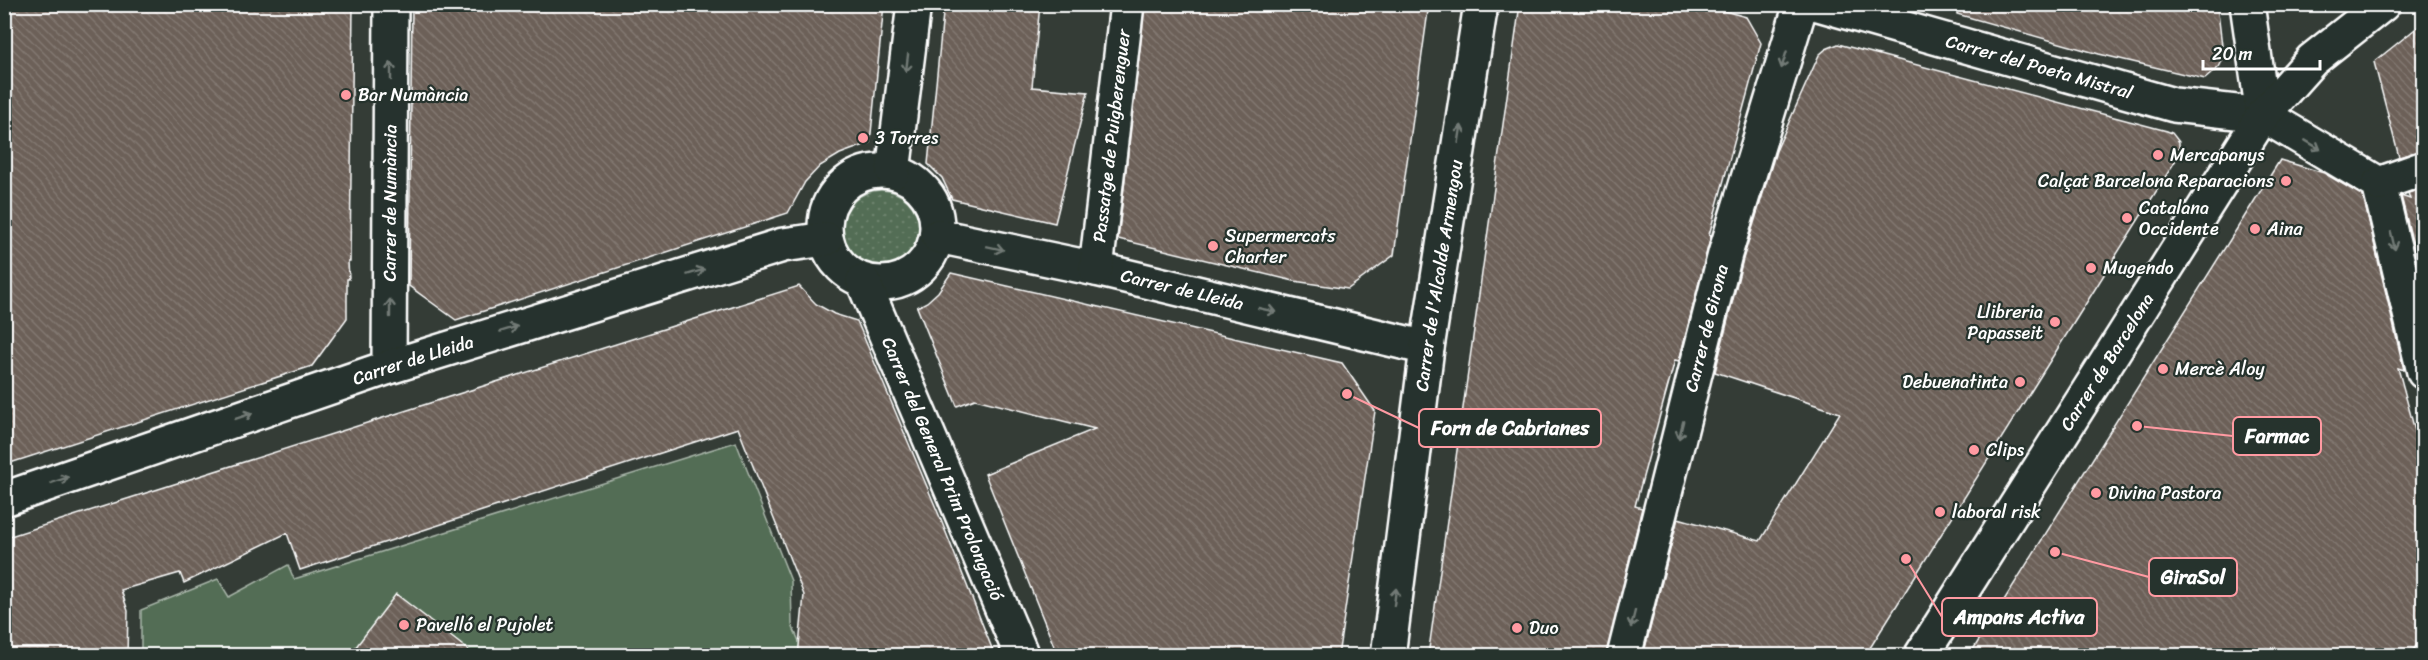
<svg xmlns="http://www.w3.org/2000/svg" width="2428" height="660" viewBox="0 0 2428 660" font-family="Sriracha,sans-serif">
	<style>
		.grass { fill: url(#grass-dots); stroke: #a9b6aa; stroke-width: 1.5 }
		.garden { fill: #536d54; stroke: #a9b6aa; stroke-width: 1.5 }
		.building { fill: url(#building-back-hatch); stroke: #fff; stroke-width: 1.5 }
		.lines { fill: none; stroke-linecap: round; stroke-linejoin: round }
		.minor-casing { stroke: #fff; stroke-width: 38 }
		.minor { stroke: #26332d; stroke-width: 33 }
		.oneway { stroke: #727a76 }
		.poi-dot { fill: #ff9aa2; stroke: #26332d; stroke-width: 2 }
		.labels { text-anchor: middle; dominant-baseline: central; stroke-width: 4.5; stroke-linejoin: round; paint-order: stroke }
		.street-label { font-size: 18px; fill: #fff; stroke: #26332d }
		.poi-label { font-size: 18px; fill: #fff; stroke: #26332d; text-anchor: start }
		.leader { fill: none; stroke: #ff9aa2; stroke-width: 2 }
		.callout-dot { fill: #ff9aa2; stroke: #26332d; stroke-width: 2 }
		.callout { fill: #26332d; stroke: #ff9aa2; stroke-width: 2 }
		.callout-label { font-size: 20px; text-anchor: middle; font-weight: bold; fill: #fff }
	</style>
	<defs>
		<pattern id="grass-dots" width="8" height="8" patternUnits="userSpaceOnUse" patternTransform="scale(1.5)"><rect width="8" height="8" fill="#536d54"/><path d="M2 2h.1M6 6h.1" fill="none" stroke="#6d836e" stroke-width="1.8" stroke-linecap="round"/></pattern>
		<pattern id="building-back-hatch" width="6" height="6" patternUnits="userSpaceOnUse" patternTransform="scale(1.5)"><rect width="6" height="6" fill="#6c6058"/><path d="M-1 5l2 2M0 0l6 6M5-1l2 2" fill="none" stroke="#827871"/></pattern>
	</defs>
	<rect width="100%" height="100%" fill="#343c36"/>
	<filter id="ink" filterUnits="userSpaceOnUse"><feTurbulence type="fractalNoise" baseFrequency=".0167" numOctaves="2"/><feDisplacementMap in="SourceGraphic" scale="12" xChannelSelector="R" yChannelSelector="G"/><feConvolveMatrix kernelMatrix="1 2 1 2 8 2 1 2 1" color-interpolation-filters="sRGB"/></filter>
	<g filter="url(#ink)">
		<!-- grass -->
		<path class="grass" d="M843 228a38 38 0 1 1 76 0a38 38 0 1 1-76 0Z"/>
		<!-- garden -->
		<path class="garden" d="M736,442L791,581L792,625L805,655L141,656V610L218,579L229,597L288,565L294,579Z"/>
		<!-- building -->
		<path class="building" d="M4,4H353L350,261H348L349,279H347V318L312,366L4,465Z
			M412,4H884L870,143L840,154L820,166L805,182L788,213L456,320L409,286Z
			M944,4H1040L1032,87L1088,92L1055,223L952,199L942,178L928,164Z
			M1145,4H1429L1394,255L1348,289L1294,281L1118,239Z
			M1520,4H1700L1746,17L1761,43L1709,235L1711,236L1679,361L1675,360L1635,506L1642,508L1606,656H1428Z
			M1958,4H2217L2223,54L2222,61L2219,67L2205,79L2099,54L1957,14Z
			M2424,22V150L2399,157L2374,62Z
			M1838,44L2167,131L2172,133L2179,142V155L1865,656H1643L1678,518L1760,541L1840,413L1715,372L1743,259L1776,151L1819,55L1826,49Z
			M2280,160L2324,173L2363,196L2404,370L2398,368L2424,464V635L2409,656H1969Z
			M2424,188V289L2401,196L2410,199L2408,193Z
			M951,273L1342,363L1375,411L1338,656H1058L985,474L1095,429L975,399L957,406L917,307L927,302L938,292Z
			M799,286L816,304L834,314L857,321L939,515L995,656H798L804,595L738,428L300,570L287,533L184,583L180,573L121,590L128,611L127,656H4V538Z
			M396,594L476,656H349Z"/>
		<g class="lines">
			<!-- minor casing -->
			<g class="minor-casing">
				<g id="minor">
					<path id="s1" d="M1818,4L2174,105L2263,115L2379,184L2424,372"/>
					<path d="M2247,4L2263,115"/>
					<circle cx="881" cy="227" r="56"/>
					<path d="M893,172L914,4"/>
					<path d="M2379,184L2424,168"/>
					<path id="s2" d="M938,236L1096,269L1427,348"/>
					<path id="s3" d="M1096,269L1127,4"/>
					<path id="s4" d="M863,281L1022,656"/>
					<path id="s5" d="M389,367L391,4"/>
					<path id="s6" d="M4,499L389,367L783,245L826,239"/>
					<path id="s7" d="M1388,656L1427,348L1481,4"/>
					<path id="s8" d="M1624,656L1725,254L1801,4"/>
					<path id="s9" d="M1921,656L2263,115L2312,60L2383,4"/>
				</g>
			</g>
			<!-- minor -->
			<use href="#minor" class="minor"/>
		</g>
		<!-- one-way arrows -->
		<defs><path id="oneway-shaft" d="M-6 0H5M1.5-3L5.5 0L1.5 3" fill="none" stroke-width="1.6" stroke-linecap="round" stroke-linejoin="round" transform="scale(1.5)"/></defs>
		<g class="oneway">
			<use href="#oneway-shaft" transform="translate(1784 60) rotate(107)"/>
			<use href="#oneway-shaft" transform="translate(907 63) rotate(97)"/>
			<use href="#oneway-shaft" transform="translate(391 71) rotate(-90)"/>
			<use href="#oneway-shaft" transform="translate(1460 134) rotate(-81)"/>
			<use href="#oneway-shaft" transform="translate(2313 145) rotate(31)"/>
			<use href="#oneway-shaft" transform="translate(2393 241) rotate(77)"/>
			<use href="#oneway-shaft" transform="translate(995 248) rotate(12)"/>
			<use href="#oneway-shaft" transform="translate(696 272) rotate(-17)"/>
			<use href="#oneway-shaft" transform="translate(390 308) rotate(-90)"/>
			<use href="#oneway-shaft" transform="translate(1267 310) rotate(13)"/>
			<use href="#oneway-shaft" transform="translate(509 329) rotate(-17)"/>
			<use href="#oneway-shaft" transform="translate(244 416) rotate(-19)"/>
			<use href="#oneway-shaft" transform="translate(1681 430) rotate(104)"/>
			<use href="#oneway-shaft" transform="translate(60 480) rotate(-19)"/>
			<use href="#oneway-shaft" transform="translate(1395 597) rotate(-83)"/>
			<use href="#oneway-shaft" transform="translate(1633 619) rotate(104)"/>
		</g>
	</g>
	<!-- markers -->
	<g class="poi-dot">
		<circle cx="346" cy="95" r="6"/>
		<circle cx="863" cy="138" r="6"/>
		<circle cx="2158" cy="155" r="6"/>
		<circle cx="2286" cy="181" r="6"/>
		<circle cx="2127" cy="218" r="6"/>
		<circle cx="2255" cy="229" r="6"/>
		<circle cx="1213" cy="246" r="6"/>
		<circle cx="2091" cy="268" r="6"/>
		<circle cx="2055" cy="322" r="6"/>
		<circle cx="2163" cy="369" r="6"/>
		<circle cx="2020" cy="382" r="6"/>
		<circle cx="1974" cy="450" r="6"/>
		<circle cx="2096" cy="493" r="6"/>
		<circle cx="1940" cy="512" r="6"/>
		<circle cx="404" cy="625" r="6"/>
		<circle cx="1517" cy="628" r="6"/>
	</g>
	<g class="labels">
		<!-- street labels -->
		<g class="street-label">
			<text stroke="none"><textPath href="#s1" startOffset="230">Carrer del Poeta Mistral</textPath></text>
			<text stroke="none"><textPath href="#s3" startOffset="134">Passatge de Puigberenguer</textPath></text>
			<text stroke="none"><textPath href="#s5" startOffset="164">Carrer de Numància</textPath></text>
			<text stroke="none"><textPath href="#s7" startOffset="384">Carrer de l'Alcalde Armengou</textPath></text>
			<text stroke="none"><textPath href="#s2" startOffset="250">Carrer de Lleida</textPath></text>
			<text stroke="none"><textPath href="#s8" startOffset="338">Carrer de Girona</textPath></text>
			<text stroke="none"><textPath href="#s6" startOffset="432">Carrer de Lleida</textPath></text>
			<text stroke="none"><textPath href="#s9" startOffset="348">Carrer de Barcelona</textPath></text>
			<text stroke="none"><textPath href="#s4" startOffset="204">Carrer del General Prim Prolongació</textPath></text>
		</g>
		<!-- poi labels -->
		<g class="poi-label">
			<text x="358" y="95">Bar Numància</text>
			<text x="875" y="138">3 Torres</text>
			<text x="2170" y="155">Mercapanys</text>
			<text x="2274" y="181" text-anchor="end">Calçat Barcelona Reparacions</text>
			<text x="2139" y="208">Catalana<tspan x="2139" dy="21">Occidente</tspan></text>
			<text x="2267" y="229">Aina</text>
			<text x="1225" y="236">Supermercats<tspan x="1225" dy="21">Charter</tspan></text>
			<text x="2103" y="268">Mugendo</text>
			<text x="2043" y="312" text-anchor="end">Llibreria<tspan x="2043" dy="21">Papasseit</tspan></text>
			<text x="2175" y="369">Mercè Aloy</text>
			<text x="2008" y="382" text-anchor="end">Debuenatinta</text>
			<text x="1986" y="450">Clips</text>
			<text x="2108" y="493">Divina Pastora</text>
			<text x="1952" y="512">laboral risk</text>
			<text x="416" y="625">Pavelló el Pujolet</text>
			<text x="1529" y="628">Duo</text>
		</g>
	</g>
	<!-- callouts -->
	<path class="leader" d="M1347 394L1419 428M2137 426L2233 436M2055 552L2149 577M1906 559L1942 617"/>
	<g class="callout-dot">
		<circle cx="1347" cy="394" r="6"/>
		<circle cx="2137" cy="426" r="6"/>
		<circle cx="2055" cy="552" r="6"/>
		<circle cx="1906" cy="559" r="6"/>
	</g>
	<g class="callout">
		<rect x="1419" y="409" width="182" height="38" rx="6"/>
		<rect x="2233" y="417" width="88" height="38" rx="6"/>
		<rect x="2149" y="558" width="88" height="38" rx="6"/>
		<rect x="1942" y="598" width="155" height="38" rx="6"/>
	</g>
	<g class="callout-label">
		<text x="1510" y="435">Forn de Cabrianes</text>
		<text x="2277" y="443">Farmac</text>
		<text x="2193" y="584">GiraSol</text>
		<text x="2019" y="624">Ampans Activa</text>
	</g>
	<!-- margin -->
	<rect width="2428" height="660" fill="none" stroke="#26332d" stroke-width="24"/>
	<rect x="12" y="12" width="2404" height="636" fill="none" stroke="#fff" stroke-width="2" filter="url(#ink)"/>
	<!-- scale -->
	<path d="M2203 60v9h117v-9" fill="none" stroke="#ffffff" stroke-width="3"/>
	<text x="2212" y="60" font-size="18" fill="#ffffff" stroke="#26332d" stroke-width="4.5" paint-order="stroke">20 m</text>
</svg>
